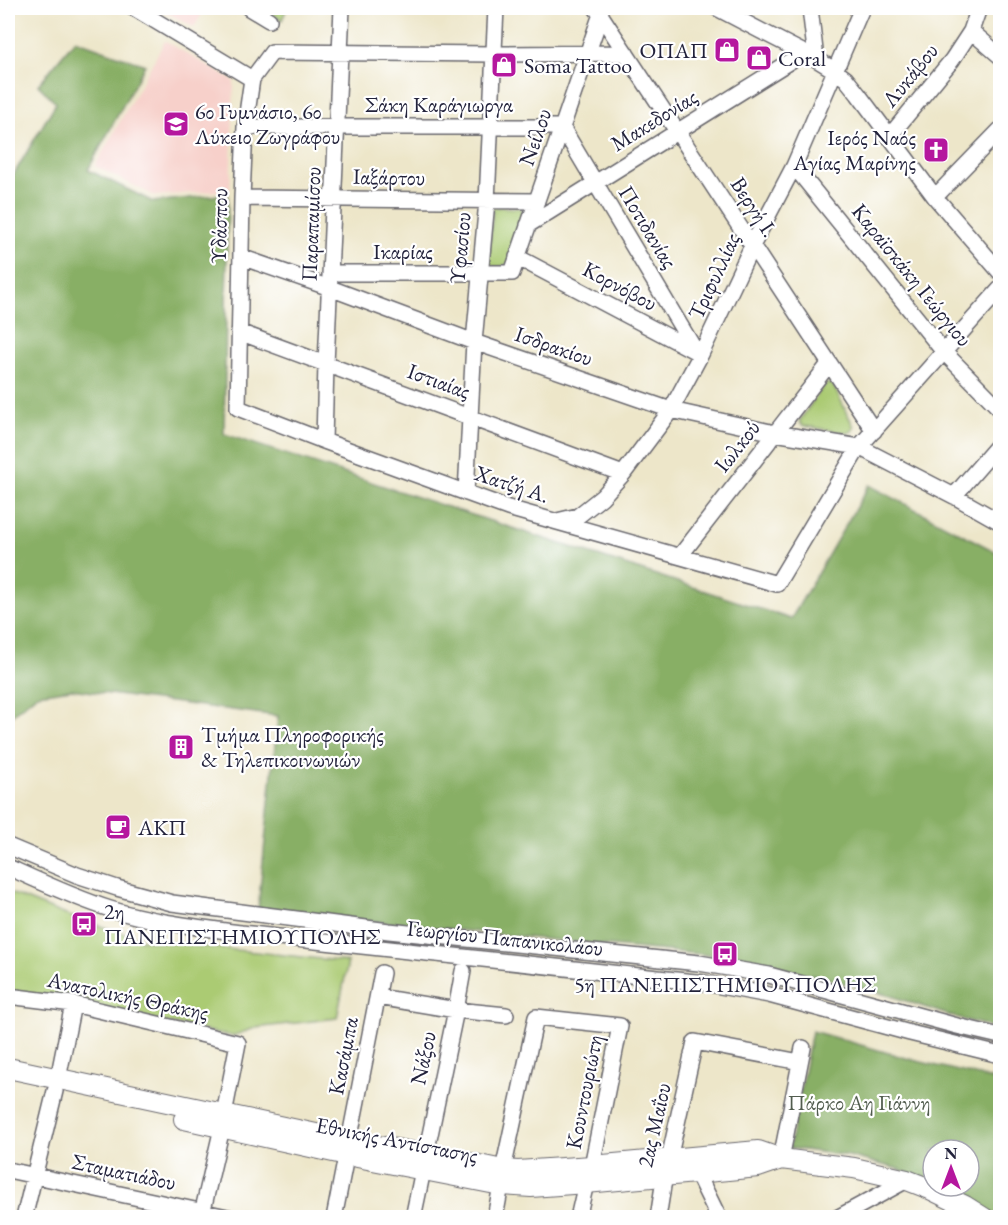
<svg xmlns="http://www.w3.org/2000/svg" width="1008" height="1225" viewBox="0 0 1008 1225" font-family="'EB Garamond',serif">
	<style>
		.built { fill: #f7d0ca }
		.green { fill: #abcb73; stroke: #667657; stroke-width: 1.5 }
		.forest { fill: #88af65; stroke: #556850; stroke-width: 1.5 }
		.lines { fill: none; stroke-linecap: round; stroke-linejoin: round }
		.minor-casing { stroke: #69676d; stroke-width: 18 }
		.major-casing { stroke: #69676d; stroke-width: 22 }
		.minor { stroke: #fff; stroke-width: 15 }
		.major { stroke: #fff; stroke-width: 20 }
		.labels { text-anchor: middle; dominant-baseline: central; stroke-width: 4.5; stroke-linejoin: round; paint-order: stroke }
		.poi-label { font-size: 22px; fill: #22223b; stroke: #fff; text-anchor: start }
		.street-label { font-size: 22px; fill: #22223b; stroke: #fff }
		.park-label { font-size: 22px; fill: #525d4f; stroke: #fff }
	</style>
	<rect width="100%" height="100%" fill="#fff"/>
	<filter id="ink" filterUnits="userSpaceOnUse"><feTurbulence type="fractalNoise" baseFrequency=".0167" numOctaves="2"/><feDisplacementMap in="SourceGraphic" scale="12" xChannelSelector="R" yChannelSelector="G"/><feConvolveMatrix kernelMatrix="1 2 1 2 8 2 1 2 1" color-interpolation-filters="sRGB"/></filter>
	<filter id="wash" filterUnits="userSpaceOnUse"><feTurbulence type="fractalNoise" baseFrequency=".008" numOctaves="4" result="noise"/><feDisplacementMap in="SourceGraphic" scale="24" xChannelSelector="R" yChannelSelector="G"/><feGaussianBlur stdDeviation="1.35" result="paint"/><feColorMatrix in="noise" values="0 0 0 0 0 0 0 0 0 0 0 0 0 0 0 0 0 1.4 0 .05"/><feComposite in="paint" operator="in"/></filter>
	<g filter="url(#wash)">
		<rect width="100%" height="100%" fill="#ede6c9"/>
		<!-- built -->
		<path class="built" d="M163,8H206L194,27L162,10Z
			M165,41L234,81L230,190L155,196L95,166Z"/>
		<!-- green -->
		<path class="green" d="M262,8H287L282,20Z
			M493,207L521,208C527,226 515,247 509,263C503,267 494,269 488,263Z
			M830,383L833,385L854,427L852,431L848,433L804,426L800,423V420L822,388L826,384Z
			M8,892L66,915L144,940L348,962L337,1018L255,1028L232,1036L8,991Z"/>
		<!-- forest -->
		<path class="forest" d="M75,40L145,65L88,170L153,202L228,194L224,434L791,619L869,485L1000,554V1029L957,1018L891,996L824,978L762,964L700,954L610,946L258,909L278,716L71,689L37,694L8,718V184L56,103L38,85Z
			M812,1031L913,1060L1000,1081V1217H995L949,1190L940,1186H969V1150H933V1183L898,1169L849,1156L789,1148Z"/>
	</g>
	<g filter="url(#ink)">
		<g class="lines">
			<!-- minor casing -->
			<g class="minor-casing">
				<path id="minor" d="M134,8L252,79
					M249,8L269,20
					M596,8L874,431
					M717,8L761,31L816,59L834,70L846,79L858,94L935,197L1000,272
					M810,8L816,59
					M971,31L1000,56
					M626,53L494,54L272,52L252,79L245,127L242,198L238,408L324,441L508,508L777,584L859,447L1000,289
					M245,127H562L695,350
					M889,137L952,60L971,31L979,8
					M794,166L944,352L1000,409
					M935,197L1000,130
					M242,198L537,201
					M528,225L803,53
					M241,257L330,288L474,342L671,410L775,433L859,447L954,496L1000,522
					M517,257L693,350
					M331,273H512L601,14
					M239,332L623,474
					M324,441L326,364L342,8
					M466,493L474,342L487,201L496,8
					M954,496L1000,443
					M557,521L578,516L602,497L623,474L671,410L701,354L752,246L794,166L862,8
					M680,556L829,364
					M8,846L77,875L117,888L172,903L389,931L699,963L769,975L957,1026L1000,1036
					M8,867C41,882 75,898 110,909C152,922 197,927 241,933L704,983L769,995L910,1033L1000,1055
					M8,996L73,1004L238,1043L224,1114
					M378,997L456,1010L506,1015
					M58,1079L73,1004
					M426,1154L456,1010L463,971
					M781,1159L803,1048
					M8,1170L232,1218
					M503,1170L536,1017L620,1026L592,1166
					M697,1173L719,1218
					M24,1218L55,1091
					M201,1218L222,1128
					M334,1218L382,973
					M413,1218L423,1170
					M495,1218L501,1185
					M578,1218L586,1183
					M658,1218L663,1186L695,1042L800,1062
					M837,1218L907,1180"/>
			</g>
			<!-- major casing -->
			<g class="major-casing">
				<path id="major" d="M8,1068L349,1141L426,1154L503,1170L518,1171L592,1166L758,1151L781,1159L854,1168L907,1180L930,1189L965,1206L984,1218
					M184,1119L347,1155L501,1185L531,1187L586,1183L728,1170L758,1167L781,1159"/>
			</g>
			<!-- minor -->
			<use href="#minor" class="minor"/>
			<!-- major -->
			<use href="#major" class="major"/>
		</g>
	</g>
	<!-- icons -->
	<defs>
		<g id="shop-square" transform="scale(1.35)"><rect x="-9" y="-9" width="18" height="18" rx="4" fill="#b5179e" stroke="#fff"/><path d="M-5-2.5h2.3a2.7 3.5 0 0 1 5.4 0H5L5.5 6h-11ZM-1.5-2.5h3a1.5 2.3 0 0 0-3 0Z" fill="#fff"/></g>
		<g id="school-square" transform="scale(1.35)"><rect x="-9" y="-9" width="18" height="18" rx="4" fill="#b5179e" stroke="#fff"/><path d="M0-5L7-2L0 1L-7-2ZM-4 1L0 2.5L4 1V4Q0 6-4 4Z" fill="#fff"/></g>
		<g id="church-square" transform="scale(1.35)"><rect x="-9" y="-9" width="18" height="18" rx="4" fill="#b5179e" stroke="#fff"/><path d="M-1.2-6h2.4v3.5h3.3v2.4h-3.3V6h-2.4V-.1h-3.3v-2.4h3.3Z" fill="#fff"/></g>
		<g id="building-square" transform="scale(1.35)"><rect x="-9" y="-9" width="18" height="18" rx="4" fill="#b5179e" stroke="#fff"/><path d="M-4-6H4V6H1V3H-1V6H-4ZM-2.5-4.3h1.7v1.8h-1.7ZM.8-4.3h1.7v1.8H.8ZM-2.5-1h1.7V.8h-1.7ZM.8-1h1.7V.8H.8Z" fill="#fff"/></g>
		<g id="cafe-square" transform="scale(1.35)"><rect x="-9" y="-9" width="18" height="18" rx="4" fill="#b5179e" stroke="#fff"/><path d="M-5.5-4.5H6V0H3Q3 3.5 0 3.5H-2.5Q-5.5 3.5-5.5 0ZM3-3.2v2h1.7v-2ZM-6 4.5H4V6H-6Z" fill="#fff"/></g>
		<g id="bus-square" transform="scale(1.35)"><rect x="-9" y="-9" width="18" height="18" rx="4" fill="#b5179e" stroke="#fff"/><path d="M-5-6H5V4H4V6H2V4H-2V6H-4V4H-5ZM-3.5-4V0h7V-4ZM-3.5 1.2v1.5H-2V1.2ZM2 1.2v1.5H3.5V1.2Z" fill="#fff"/></g>
	</defs>
	<g fill-rule="evenodd">
		<use href="#shop-square" x="727" y="50"/>
		<use href="#shop-square" x="759" y="58"/>
		<use href="#shop-square" x="504" y="65"/>
		<use href="#school-square" x="176" y="124"/>
		<use href="#church-square" x="936" y="150"/>
		<use href="#building-square" x="181" y="747"/>
		<use href="#cafe-square" x="118" y="827"/>
		<use href="#bus-square" x="84" y="924"/>
		<use href="#bus-square" x="725" y="954"/>
	</g>
	<g class="labels">
		<!-- poi labels -->
		<g class="poi-label">
			<text x="708" y="50" text-anchor="end">ΟΠΑΠ</text>
			<text x="778" y="58">Coral</text>
			<text x="524" y="65">Soma Tattoo</text>
			<text x="195" y="111">6ο Γυμνάσιο, 6ο<tspan x="195" dy="25">Λύκειο Ζωγράφου</tspan></text>
			<text x="916" y="137" text-anchor="end">Ιερός Ναός<tspan x="916" dy="25">Αγίας Μαρίνης</tspan></text>
			<text x="201" y="734">Τμήμα Πληροφορικής<tspan x="201" dy="25">&amp; Τηλεπικοινωνιών</tspan></text>
			<text x="138" y="827">ΑΚΠ</text>
			<text x="104" y="911">2η<tspan x="104" dy="25">ΠΑΝΕΠΙΣΤΗΜΙΟΥΠΟΛΗΣ</tspan></text>
			<text x="725" y="984" text-anchor="middle">5η ΠΑΝΕΠΙΣΤΗΜΙΟΥΠΟΛΗΣ</text>
		</g>
		<!-- street labels -->
		<g class="street-label">
			<text transform="translate(910 75) rotate(-51)">Λυκάβου</text>
			<text x="439" y="104">Σάκη Καράγιωργα</text>
			<text transform="translate(654 120) rotate(-32)">Μακεδονίας</text>
			<text transform="translate(535 137) rotate(-71)">Νείλου</text>
			<text transform="translate(389 177) rotate(1)">Ιαξάρτου</text>
			<text transform="translate(754 207) rotate(57)">Βεργή Ι.</text>
			<text transform="translate(311 224) rotate(-88)">Παραπαμίσου</text>
			<text transform="translate(219 226) rotate(-89)">Υδάσπου</text>
			<text transform="translate(648 227) rotate(59)">Ποτιδανίας</text>
			<text transform="translate(460 248) rotate(-85)">Υφασίου</text>
			<text x="403" y="251">Ικαρίας</text>
			<text transform="translate(912 275) rotate(51)">Καραϊσκάκη Γεώργιου</text>
			<text transform="translate(714 276) rotate(-65)">Τριφυλλίας</text>
			<text transform="translate(620 286) rotate(28)">Κορνόβου</text>
			<text transform="translate(554 346) rotate(19)">Ισδρακίου</text>
			<text transform="translate(439 381) rotate(20)">Ιστιαίας</text>
			<text transform="translate(737 446) rotate(-52)">Ιωλκού</text>
			<text transform="translate(512 484) rotate(18)">Χατζή Α.</text>
			<text transform="translate(505 938) rotate(6)">Γεωργίου Παπανικολάου</text>
			<text transform="translate(128 996) rotate(12)">Ανατολικής Θράκης</text>
			<text transform="translate(343 1056) rotate(-79)">Κασάμπα</text>
			<text transform="translate(423 1058) rotate(-78)">Νάξου</text>
			<text transform="translate(584 1092) rotate(-79)">Κουντουριώτη</text>
			<text transform="translate(654 1125) rotate(-77)">2ας Μαΐου</text>
			<text transform="translate(397 1140) rotate(11)">Εθνικής Αντίστασης</text>
			<text transform="translate(124 1172) rotate(12)">Σταματιάδου</text>
		</g>
		<!-- park labels -->
		<g class="park-label">
			<text x="859" y="1102">Πάρκο Αη Γιάννη</text>
		</g>
	</g>
	<!-- margin -->
	<rect width="1008" height="1225" fill="none" stroke="#fff" stroke-width="30"/>
	<!-- north arrow -->
	<g transform="translate(951 1168)"><circle r="28" fill="#ffffff" stroke="#a7a7b1" stroke-width="1.5"/>
	<path d="M0-4.5L10 22L0 15L-10 22Z" fill="#b5179e"/>
	<text y="-9" font-size="16" font-weight="bold" text-anchor="middle" fill="#22223b">N</text>
	</g>
</svg>
